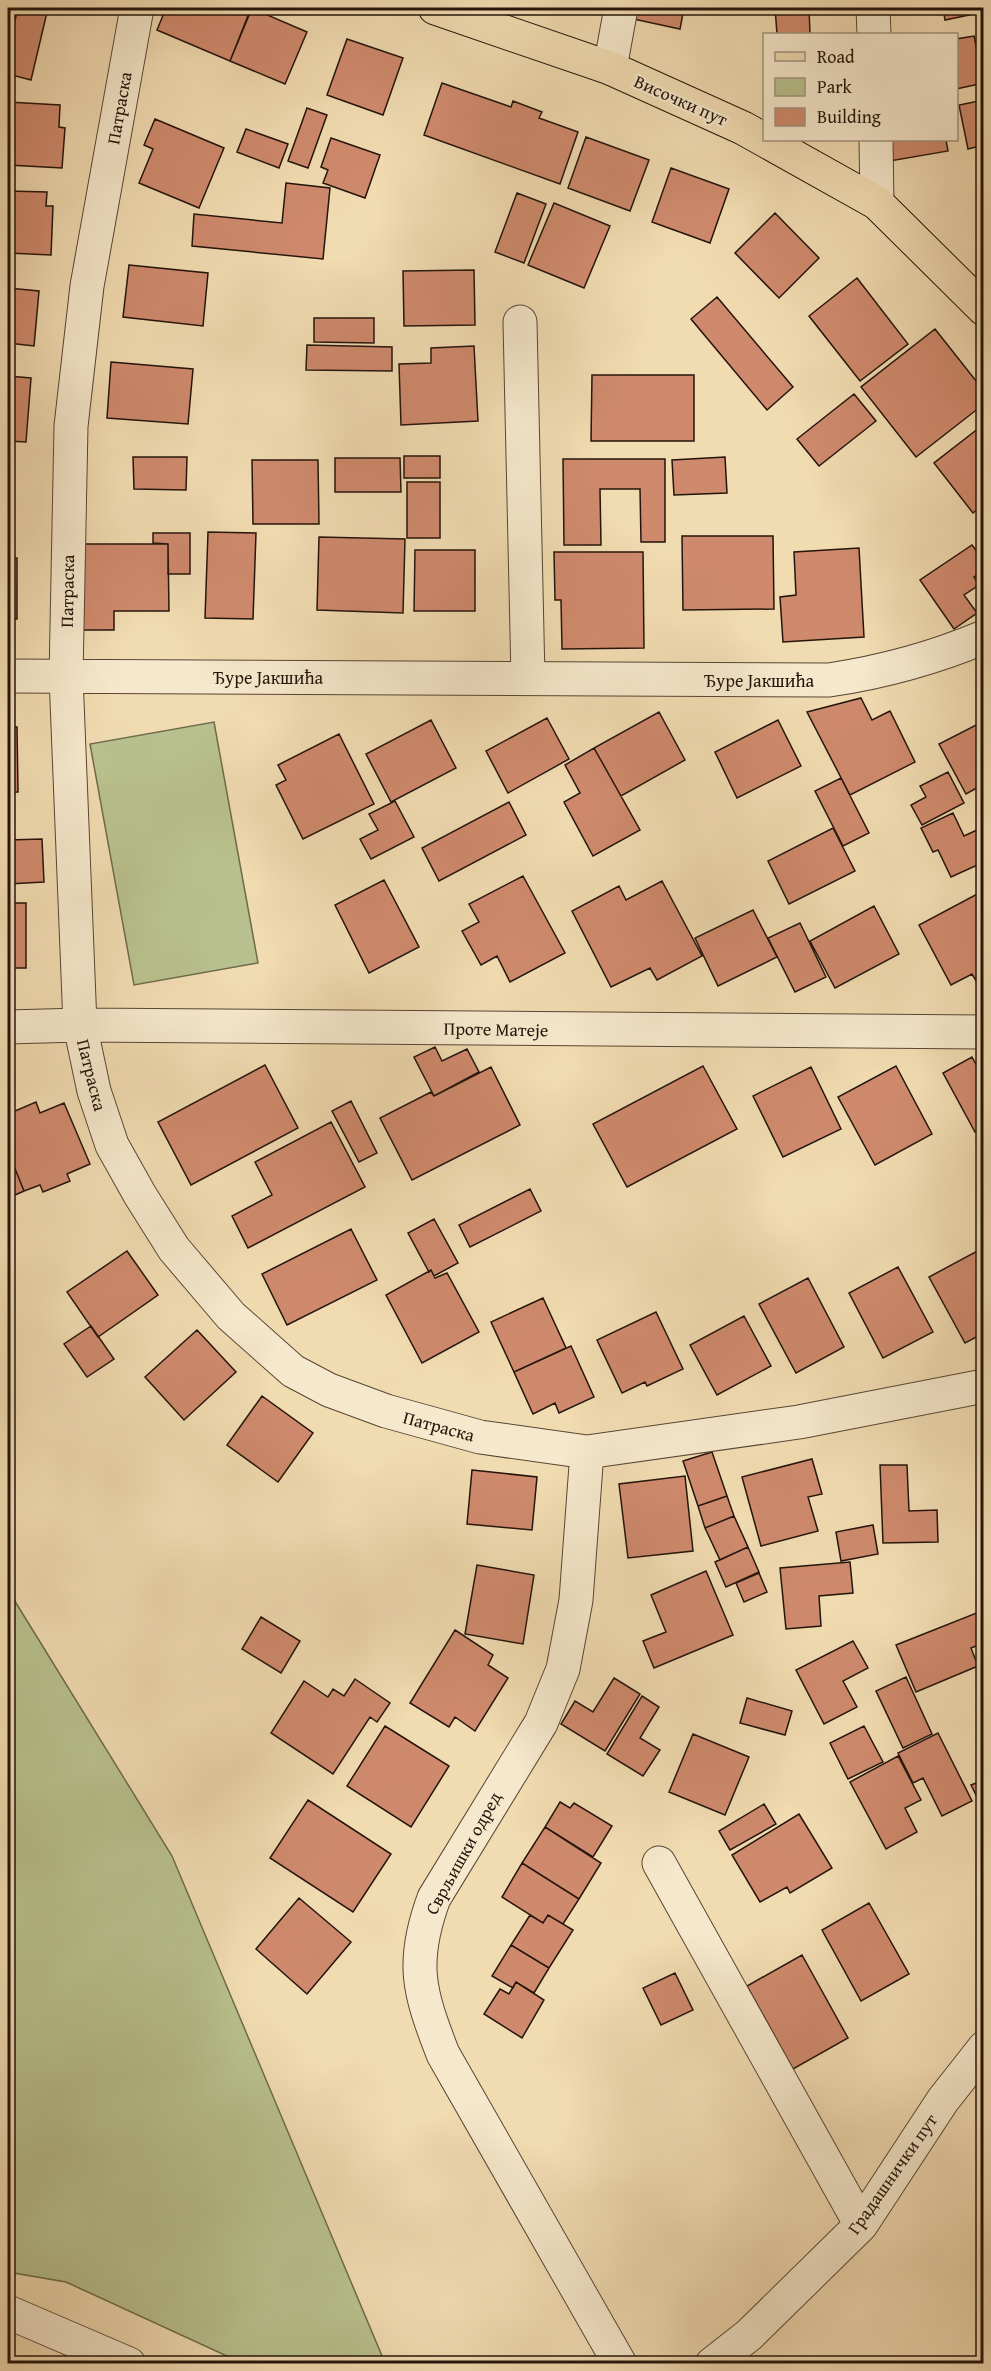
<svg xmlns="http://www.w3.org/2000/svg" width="991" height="2371" viewBox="0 0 991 2371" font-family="'Gentium Book Plus',serif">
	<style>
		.green { fill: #b8c18d; stroke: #6e6a4c; stroke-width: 1.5 }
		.building { fill: #cf8a6d; stroke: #24140b; stroke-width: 1.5 }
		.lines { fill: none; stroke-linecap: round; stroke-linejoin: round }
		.minor-casing { stroke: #574634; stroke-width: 35 }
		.major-casing { stroke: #24140b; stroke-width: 35 }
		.path { stroke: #24140b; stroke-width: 4; stroke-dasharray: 4.5 3; stroke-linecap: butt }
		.minor { stroke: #f6e8cc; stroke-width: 33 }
		.major { stroke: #f1dbb1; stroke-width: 33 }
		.labels { text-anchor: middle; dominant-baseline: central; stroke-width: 4.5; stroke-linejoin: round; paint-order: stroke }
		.street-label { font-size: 18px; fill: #24140b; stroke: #f6e8cc }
	</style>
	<rect width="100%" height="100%" fill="#f1dbb1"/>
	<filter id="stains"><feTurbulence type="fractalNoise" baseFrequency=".00333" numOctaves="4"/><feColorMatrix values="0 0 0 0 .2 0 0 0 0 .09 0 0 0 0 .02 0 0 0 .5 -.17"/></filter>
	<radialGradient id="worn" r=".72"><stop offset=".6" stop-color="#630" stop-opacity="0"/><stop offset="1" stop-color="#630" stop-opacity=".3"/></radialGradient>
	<!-- green -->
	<path class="green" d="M214,722L258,963L134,985L90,744Z
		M8,1590L172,1856L385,2363H242L66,2282L8,2272Z"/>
	<!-- building -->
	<path class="building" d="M18,8H48L31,80L8,74V50Z
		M166,8H252L230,61L157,30Z
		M251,8L307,32L285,84L230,61Z
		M626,8H684L680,29L624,17Z
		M775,8H809L810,34H777Z
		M943,8H984V12L945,20Z
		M974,36L984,83L956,89V39Z
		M347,39L403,58L383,115L327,95Z
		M442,83L511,107L513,101L542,112L539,118L578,132L560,184L424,135Z
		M984,100V145L968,149L959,105Z
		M8,102L60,105L59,127L65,128L62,168L8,165Z
		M307,108L327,115L308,168L288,161Z
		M155,119L224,148L199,208L139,183L153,149L144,145Z
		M246,129L288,144L279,168L237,152Z
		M586,137L649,160L630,211L568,188Z
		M331,138L380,155L365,198L323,183L328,170L321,167Z
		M886,140H946L948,151L890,161Z
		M671,168L729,189L710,243L652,222Z
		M286,183L330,188L323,259L192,246L194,214L282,223Z
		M8,191L47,192L46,206H53L51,255L8,253Z
		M517,193L546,204L524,263L495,252Z
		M554,203L610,226L584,288L528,265Z
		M775,213L819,258L779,298L735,253Z
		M129,265L208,273L203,326L123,317Z
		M474,270L475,325L404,326L403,271Z
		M857,278L908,344L860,381L809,316Z
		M8,288L39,291L34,346L8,343Z
		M717,297L793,387L767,410L691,319Z
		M314,318H374V343L314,342Z
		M935,329L984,391V404L916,457L861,387Z
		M307,345L392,347V371L306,370Z
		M474,346L478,421L401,425L399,364L431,363V348Z
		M111,362L193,369L188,424L107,418Z
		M592,375H694V441H591Z
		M8,376L31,378L26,442L8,441Z
		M854,394L876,421L819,466L797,439Z
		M979,428L984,434V504L973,513L934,463Z
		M404,456H440V478H404Z
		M133,457H187L186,490L134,489Z
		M725,457L727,493L674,495L672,460Z
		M335,458H400L401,492H335Z
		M563,459H665V542H641L640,489H600L601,545H564Z
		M252,460H318L319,524H253Z
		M407,482H440V538H407Z
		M208,532L256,533L253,619L205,618Z
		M153,533H190V574H168V544L153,543Z
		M682,536H773L774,609L683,610Z
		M319,537L405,539L403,613L317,610Z
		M81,544H168L169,611H114V630H81Z
		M972,545L984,561V571L974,577L979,585L964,595L977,613L954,629L920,580Z
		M859,548L864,637L783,642L780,597L796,595L794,552Z
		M415,550H475V611H414Z
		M554,552H643L644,648L562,649L561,600H555Z
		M8,558H17V619H8Z
		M861,698L872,720L890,711L915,762L850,795L807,712Z
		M659,712L685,760L621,796L594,748Z
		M547,718L569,759L508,793L486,751Z
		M431,720L456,768L391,802L366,754Z
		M778,720L801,766L737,798L715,752Z
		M984,721V784L966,794L939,744Z
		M8,727H17L18,792H8Z
		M339,734L374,804L303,839L276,785L286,780L278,765Z
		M594,748L640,830L593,856L564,802L580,793L565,765Z
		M948,772L964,803L922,825L911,805L926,797L920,786Z
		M841,778L869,833L843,846L815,791Z
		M395,801L414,837L371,859L360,839L378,830L369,814Z
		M509,802L526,835L439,881L422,848Z
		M953,813L964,836L979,829L984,838V862L951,877L938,850L933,852L921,828Z
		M833,828L855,871L789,904L768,861Z
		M42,839L44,882L8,884V840Z
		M523,876L565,953L510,982L497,956L481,965L462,931L479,922L469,904Z
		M384,880L419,947L369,973L335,905Z
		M662,881L702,956L657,980L650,968L611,987L572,911L619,886L626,900Z
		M981,892L984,897V987L981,989L972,974L951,985L919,925Z
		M8,903H26V968H8Z
		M874,906L899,954L835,988L810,941Z
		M753,910L777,957L718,986L695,938Z
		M800,923L826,977L795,992L768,938Z
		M435,1047L442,1061L467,1049L479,1072L434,1096L414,1057Z
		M972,1057L984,1079V1127L975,1132L943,1073Z
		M265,1065L298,1128L191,1185L158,1122Z
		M703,1066L737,1129L627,1187L593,1124Z
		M896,1066L932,1134L875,1165L838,1097Z
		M491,1067L520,1125L412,1180L380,1118L431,1092L434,1096Z
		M811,1067L841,1129L783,1157L753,1096Z
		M351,1101L377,1153L359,1162L332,1111Z
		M36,1102L40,1113L64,1103L90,1164L67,1174L70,1181L43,1192L40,1185L24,1191L8,1151V1114Z
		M331,1122L365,1187L248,1248L232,1216L272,1195L255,1162Z
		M8,1151L24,1191L8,1198Z
		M530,1189L541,1211L470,1247L459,1225Z
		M434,1219L458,1263L434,1276L431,1270L429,1272L408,1233Z
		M351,1229L377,1280L287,1325L262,1274Z
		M983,1248L984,1333L965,1343L929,1277Z
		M127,1251L158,1295L98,1337L67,1292Z
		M898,1267L933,1332L883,1358L849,1293Z
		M431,1270L435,1278L447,1273L479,1332L422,1363L386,1295Z
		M808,1278L844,1347L796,1373L759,1304Z
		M543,1298L566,1348L514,1372L491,1322Z
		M656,1312L683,1369L647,1386L645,1382L622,1393L597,1340Z
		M744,1316L771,1366L717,1395L690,1345Z
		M91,1326L114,1359L87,1377L64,1344Z
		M197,1330L236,1372L184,1420L145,1377Z
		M571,1346L594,1397L559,1413L555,1403L533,1414L514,1372Z
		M262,1396L313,1433L278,1482L227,1445Z
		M712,1452L727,1496L698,1506L683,1461Z
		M812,1459L822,1494L808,1497L818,1531L761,1546L742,1477Z
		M880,1465H907L909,1511L937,1510L938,1542L883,1543Z
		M472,1470L537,1477L532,1530L467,1524Z
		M685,1476L693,1551L628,1558L619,1484Z
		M727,1496L734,1516L705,1528L698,1506Z
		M734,1516L748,1547L720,1560L705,1528Z
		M873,1525L878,1554L841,1561L836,1532Z
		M984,1534V1551L977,1537Z
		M748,1547L759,1572L726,1587L715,1562Z
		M850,1562L853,1593L819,1596L821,1626L786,1629L780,1568Z
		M477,1565L534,1575L523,1644L465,1634Z
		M706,1571L733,1635L654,1668L643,1641L666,1632L651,1595Z
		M759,1573L767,1592L744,1602L736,1583Z
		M984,1610V1643L971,1648L978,1666L916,1692L896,1645Z
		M261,1617L300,1641L281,1673L242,1649Z
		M455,1630L493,1655L488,1665L508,1678L475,1731L455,1717L449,1727L410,1703Z
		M853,1641L868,1668L843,1681L857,1707L824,1724L796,1670Z
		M906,1677L932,1734L903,1748L876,1691Z
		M614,1678L640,1694L605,1751L561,1724L575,1701L593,1712Z
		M355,1679L390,1703L377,1722L370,1717L333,1774L271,1733L304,1681L328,1697L333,1689L344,1696Z
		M642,1696L659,1707L640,1738L660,1750L643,1776L607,1754Z
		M747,1698L792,1711L785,1735L740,1723Z
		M385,1726L449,1766L411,1827L347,1786Z
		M864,1726L883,1762L848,1779L830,1743Z
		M938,1733L972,1801L942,1816L923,1778L913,1783L898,1753Z
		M693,1734L749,1757L725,1815L669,1792Z
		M898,1756L921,1800L905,1808L917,1832L886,1849L850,1782Z
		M984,1780V1811L971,1785Z
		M308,1800L391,1854L353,1912L270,1858Z
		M560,1802L570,1808L574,1803L612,1826L593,1857L545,1827Z
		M764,1804L776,1824L730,1850L719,1831Z
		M799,1814L832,1868L790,1893L787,1887L760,1902L732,1855Z
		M545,1827L601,1863L579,1899L522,1863Z
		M522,1863L579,1899L563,1924L548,1915L543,1923L502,1897Z
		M299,1898L351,1942L307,1994L256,1949Z
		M869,1903L909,1974L861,2001L822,1930Z
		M530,1915L543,1923L548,1915L573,1930L549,1968L511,1945Z
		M511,1945L549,1968L534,1993L516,1982L513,1988L492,1976Z
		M802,1955L848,2038L793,2069L747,1986Z
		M675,1973L693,2010L661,2025L643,1988Z
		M516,1982L544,2000L522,2038L484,2014L500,1989L509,1994Z"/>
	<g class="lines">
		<!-- minor casing -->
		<g class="minor-casing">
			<path id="minor" d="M137,8L87,286L71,426L66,676L80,1025L94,1091L112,1145L140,1195L174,1249L231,1316L293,1371L329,1390L386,1411L480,1437L587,1452L799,1422L984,1386
				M873,8L874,34
				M610,68L621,8
				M876,140L877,203
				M520,322L528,678
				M8,676L829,680C883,672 934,658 984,637
				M8,1027L80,1025L984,1032
				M587,1452L576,1600L563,1669L541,1723L434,1898C410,1963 419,1992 443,2054L620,2364
				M659,1863L861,2225
				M8,2312L129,2364
				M712,2364L749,2335L861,2225L943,2100L984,2048"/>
		</g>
		<!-- major casing -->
		<g class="major-casing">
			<path id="major" d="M435,8L610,68L743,128L877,203L984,309"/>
		</g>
		<!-- path -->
		<path class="path" d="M8,2195L11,2201"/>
		<!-- minor -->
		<use href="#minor" class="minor"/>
		<!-- major -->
		<use href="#major" class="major"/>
	</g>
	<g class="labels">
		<!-- street labels -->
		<g class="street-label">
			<text transform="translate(681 100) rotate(24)">Височки пут</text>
			<text transform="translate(119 108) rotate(-80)">Патраска</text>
			<text transform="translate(67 591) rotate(-89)">Патраска</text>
			<text x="268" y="677">Ђуре Јакшића</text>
			<text x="759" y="680">Ђуре Јакшића</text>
			<text transform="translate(496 1029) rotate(1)">Проте Матеје</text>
			<text transform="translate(92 1075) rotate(76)">Патраска</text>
			<text transform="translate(439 1426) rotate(15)">Патраска</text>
			<text transform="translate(463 1853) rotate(-61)">Сврљишки одред</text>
			<text transform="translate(892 2174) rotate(-55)">Градашнички пут</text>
		</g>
	</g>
	<!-- margin -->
	<rect width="991" height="2371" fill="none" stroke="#f1dbb1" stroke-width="30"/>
	<rect x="9" y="9" width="973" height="2353" fill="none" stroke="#24140b" stroke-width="3"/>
	<rect x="15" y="15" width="961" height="2341" fill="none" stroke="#24140b" stroke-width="1.5"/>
	<!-- legend -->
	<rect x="763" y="33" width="195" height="108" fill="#f6e8cc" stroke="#a2937f" stroke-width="1.5"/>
	<rect x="775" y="52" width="30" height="9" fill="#f1dbb1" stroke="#a2937f" stroke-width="1.5"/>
	<text x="817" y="63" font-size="18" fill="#24140b">Road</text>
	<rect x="775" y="78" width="30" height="18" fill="#b8c18d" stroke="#a2937f" stroke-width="1.5"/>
	<text x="817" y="93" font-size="18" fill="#24140b">Park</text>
	<rect x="775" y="108" width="30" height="18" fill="#cf8a6d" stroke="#a2937f" stroke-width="1.5"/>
	<text x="817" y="123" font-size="18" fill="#24140b">Building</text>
	<rect width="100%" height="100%" filter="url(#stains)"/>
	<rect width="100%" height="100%" fill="url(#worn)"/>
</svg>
